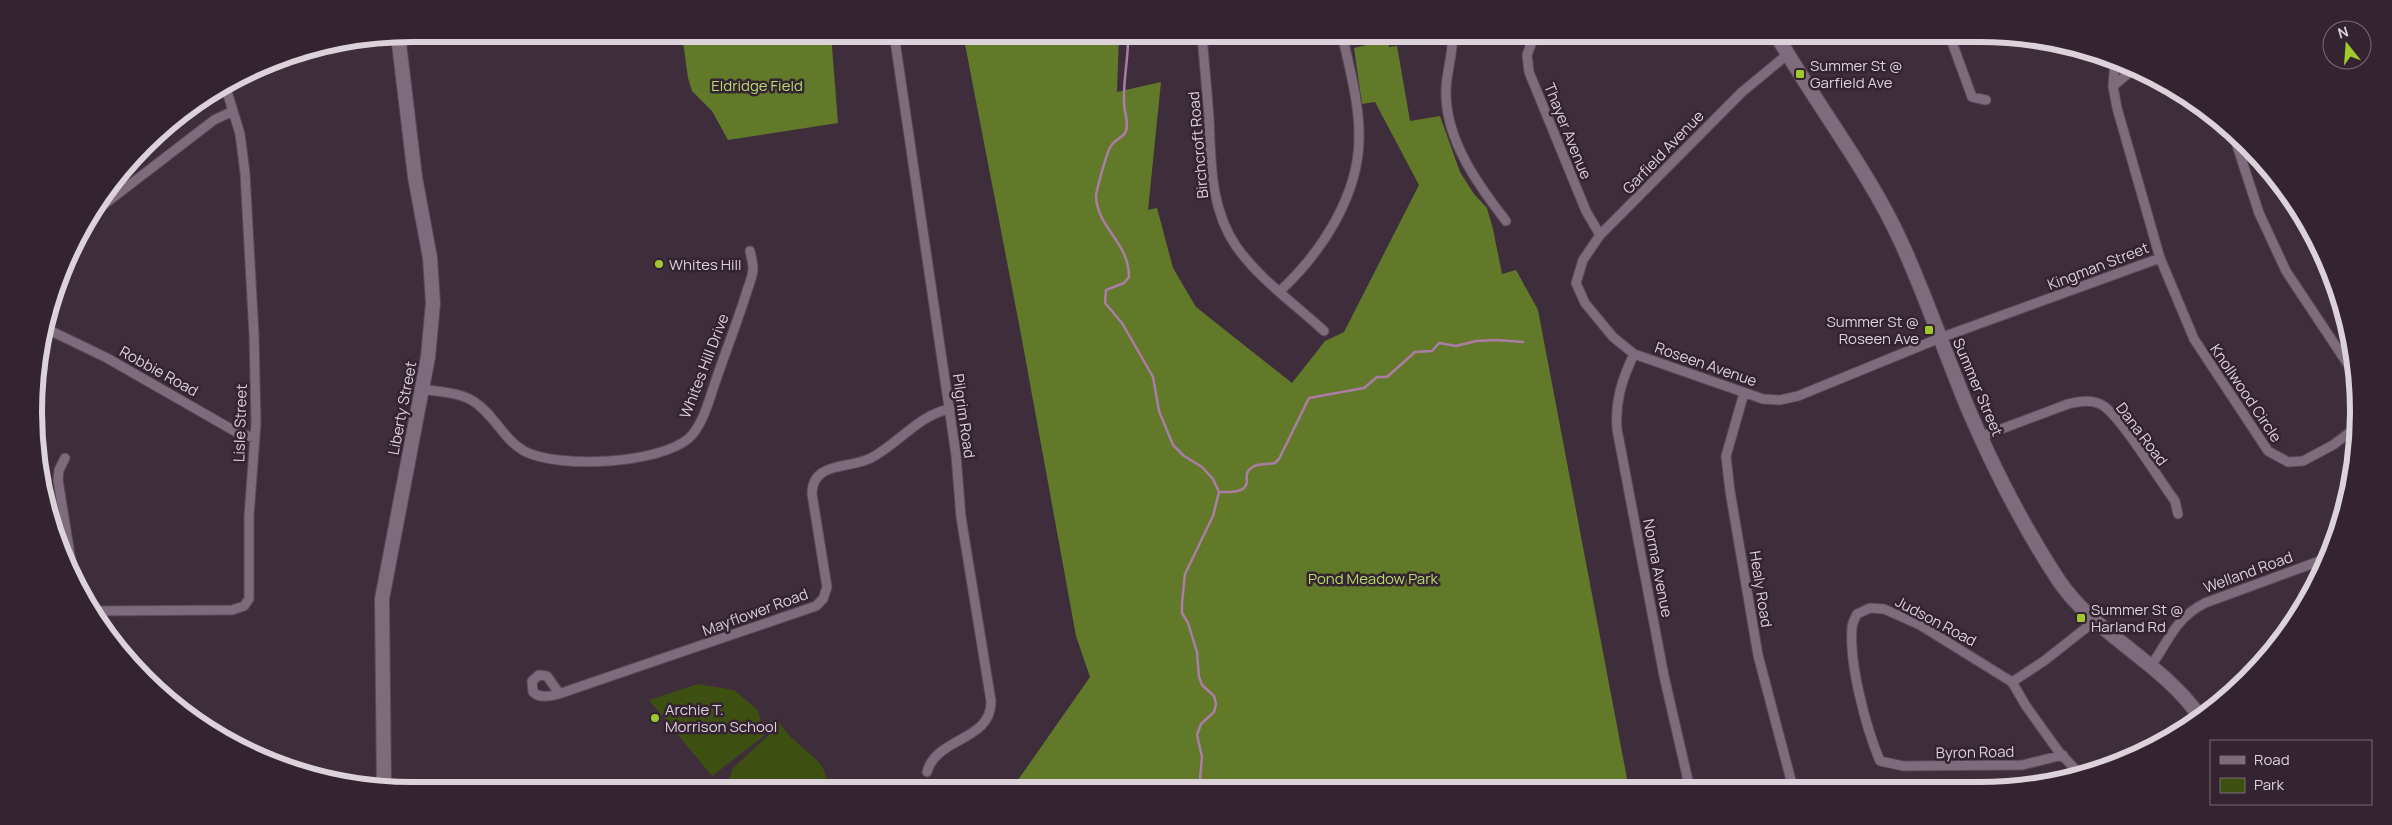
<svg xmlns="http://www.w3.org/2000/svg" width="2392" height="825" viewBox="0 0 2392 825" font-family="Manrope,sans-serif">
	<style>
		.green { fill: #3e4f12 }
		.forest { fill: #617928 }
		.lines { fill: none; stroke-linecap: round; stroke-linejoin: round }
		.stream { stroke: #ab7da6; stroke-width: 2.5 }
		.street-casing { stroke: #584b56; stroke-width: 11 }
		.secondary-casing { stroke: #584b56; stroke-width: 16 }
		.street { stroke: #7e6c7c; stroke-width: 9 }
		.secondary { stroke: #7e6c7c; stroke-width: 14 }
		.poi-dot { fill: #a0c92b; stroke: #342431; stroke-width: 2 }
		.labels { text-anchor: middle; dominant-baseline: central; stroke-width: 5; stroke-linejoin: round; paint-order: stroke }
		.poi-label { font-size: 15px; fill: #dcd2da; stroke: #342431; text-anchor: start }
		.park-label { font-size: 15px; fill: #b9db6f; stroke: #342431 }
		.street-label { font-size: 15px; fill: #dcd2da; stroke: #342431 }
		.rim { fill: none; stroke: #dcd2da; stroke-width: 6 }
	</style>
	<rect width="100%" height="100%" fill="#3e2e3c"/>
	<!-- green -->
	<path class="green" d="M698,684L734,690L758,710L764,736L712,776L649,700Z
		M772,719L776,720C783,726 787,734 794,740C807,752 836,770 823,790L724,791L733,768L773,731Z"/>
	<!-- forest -->
	<path class="forest" d="M682,34H831L838,123L728,140L712,111L692,91L688,78Z
		M963,34H1119L1117,92L1161,82L1148,210L1157,208L1173,268L1196,307L1292,383L1325,341L1344,332L1419,185L1375,102L1362,104L1354,48L1388,40L1389,47L1397,46L1410,121L1440,116L1460,172L1474,194L1487,208L1493,229L1502,274L1516,270L1538,310L1629,789L1011,790L1090,677L1076,636L1020,329Z"/>
	<g class="lines">
		<!-- stream -->
		<path class="stream" d="M1128,34C1129,56 1123,79 1124,103C1124,111 1130,126 1125,133C1122,138 1114,140 1111,146C1107,151 1096,191 1096,197C1098,229 1129,242 1129,277L1124,283L1106,290L1105,303L1122,323L1153,377L1159,411L1173,445L1184,456L1202,467L1213,479L1219,492L1213,516L1185,574L1182,603V613L1188,623L1197,652L1199,677L1202,685L1214,696L1216,704L1214,712L1201,724L1197,735L1202,757L1199,790
			M1219,492C1228,492 1245,494 1247,482C1247,477 1245,474 1249,470C1256,462 1266,465 1275,463L1279,459L1309,398L1364,388L1377,377H1387L1415,352L1432,351L1439,343L1456,346L1476,341L1496,340L1523,342"/>
		<!-- street casing -->
		<g class="street-casing">
			<path id="street" d="M894,34L956,455L961,517L991,701C992,741 936,737 927,772
				M1202,34C1204,62 1207,90 1209,118C1211,162 1210,208 1236,246C1259,279 1295,304 1324,331
				M1452,34C1454,53 1446,72 1446,91C1445,139 1478,185 1506,221
				M1535,34L1527,55L1529,72L1586,211L1600,235
				M1949,34L1972,97L1986,100
				M1788,54L1742,92L1600,235L1583,260L1576,283L1585,303L1613,337L1634,354L1763,399L1780,400L1798,396L1940,338L2160,258L2117,108L2113,86L2115,61
				M2113,86L2135,68
				M2233,133L2259,213L2286,271L2355,375
				M93,213L214,120L233,111
				M2160,258L2194,339L2268,451L2288,462L2303,461L2333,445L2357,427
				M1280,291C1322,252 1360,194 1359,135C1359,101 1349,67 1342,34
				M47,329L107,358L238,433L255,438
				M1634,354C1622,379 1615,401 1617,429L1664,676L1690,789
				M422,389C439,392 459,392 473,401C494,414 503,439 524,451C558,469 660,464 689,438C704,424 710,396 717,377C727,348 738,320 747,291C749,284 753,276 753,269C753,263 751,256 750,251
				M1744,393L1726,456L1730,491L1758,655L1793,788
				M1980,437L2068,404C2079,401 2092,399 2102,405C2120,415 2160,481 2175,501L2178,514
				M65,458L59,470L58,480L72,567
				M92,611L232,610L244,606L249,599V516L256,423L254,335L245,173L240,134L226,88
				M2150,667C2169,641 2175,618 2205,603L2325,559
				M2012,682L2044,661L2096,620
				M559,693L547,676L539,675L532,681L533,692C543,702 564,692 576,688L816,606L823,599L827,587L812,494C812,461 850,469 871,458C898,444 920,414 950,409
				M2063,755L2022,765L1903,766L1880,761C1866,728 1849,664 1852,628C1852,623 1855,618 1857,614L1870,608L1884,609L1920,625L2012,682L2026,706L2059,752L2079,773"/>
		</g>
		<!-- secondary casing -->
		<g class="secondary-casing">
			<path id="secondary" d="M1776,34C1816,105 1868,169 1902,244C1927,299 1946,356 1969,411C1994,469 2024,528 2059,581C2096,635 2163,663 2200,717
				M384,788L382,599L428,357L433,303L430,258L415,177L398,35"/>
		</g>
		<!-- street -->
		<use href="#street" class="street"/>
		<!-- secondary -->
		<use href="#secondary" class="secondary"/>
	</g>
	<!-- markers -->
	<g class="poi-dot">
		<rect x="1795" y="69" width="10" height="10" rx="2.5"/>
		<circle cx="659" cy="264" r="5"/>
		<rect x="1924" y="325" width="10" height="10" rx="2.5"/>
		<rect x="2076" y="613" width="10" height="10" rx="2.5"/>
		<circle cx="655" cy="718" r="5"/>
	</g>
	<g class="labels">
		<!-- poi labels -->
		<g class="poi-label">
			<text x="1810" y="65">Summer St @<tspan x="1810" dy="17">Garfield Ave</tspan></text>
			<text x="669" y="264">Whites Hill</text>
			<text x="1919" y="321" text-anchor="end">Summer St @<tspan x="1919" dy="17">Roseen Ave</tspan></text>
			<text x="2091" y="609">Summer St @<tspan x="2091" dy="17">Harland Rd</tspan></text>
			<text x="665" y="709">Archie T.<tspan x="665" dy="17">Morrison School</tspan></text>
		</g>
		<!-- park labels -->
		<g class="park-label">
			<text x="757" y="85">Eldridge Field</text>
			<text x="1373" y="578">Pond Meadow Park</text>
		</g>
		<!-- street labels -->
		<g class="street-label">
			<text transform="translate(1568 131) rotate(68)">Thayer Avenue</text>
			<text transform="translate(1198 145) rotate(-95)">Birchcroft Road</text>
			<text transform="translate(1663 152) rotate(-46)">Garfield Avenue</text>
			<text transform="translate(2098 266) rotate(-21)">Kingman Street</text>
			<text transform="translate(1706 364) rotate(19)">Roseen Avenue</text>
			<text transform="translate(704 366) rotate(-69)">Whites Hill Drive</text>
			<text transform="translate(159 371) rotate(29)">Robbie Road</text>
			<text transform="translate(1978 387) rotate(67)">Summer Street</text>
			<text transform="translate(2246 393) rotate(56)">Knollwood Circle</text>
			<text transform="translate(402 408) rotate(-79)">Liberty Street</text>
			<text transform="translate(964 416) rotate(82)">Pilgrim Road</text>
			<text transform="translate(240 423) rotate(-88)">Lisle Street</text>
			<text transform="translate(2142 434) rotate(53)">Dana Road</text>
			<text transform="translate(1658 568) rotate(79)">Norma Avenue</text>
			<text transform="translate(2248 572) rotate(-20)">Welland Road</text>
			<text transform="translate(1761 589) rotate(81)">Healy Road</text>
			<text transform="translate(755 612) rotate(-20)">Mayflower Road</text>
			<text transform="translate(1936 621) rotate(28)">Judson Road</text>
			<text transform="translate(1975 752) rotate(-1)">Byron Road</text>
		</g>
	</g>
	<!-- crop -->
	<path d="M0 0H2392V825H0ZM412 42H1980A370 370 0 0 1 2350 412V412A370 370 0 0 1 1980 782H412A370 370 0 0 1 42 412V412A370 370 0 0 1 412 42Z" fill="#342431" fill-rule="evenodd"/>
	<path class="rim" d="M412 42H1980A370 370 0 0 1 2350 412V412A370 370 0 0 1 1980 782H412A370 370 0 0 1 42 412V412A370 370 0 0 1 412 42Z"/>
	<!-- legend -->
	<rect x="2210" y="740" width="162" height="65" fill="#342431" stroke="#776a75"/>
	<rect x="2220" y="756" width="25" height="8" fill="#7e6c7c" stroke="#776a75"/>
	<text x="2254" y="765" font-size="15" fill="#dcd2da">Road</text>
	<rect x="2220" y="778" width="25" height="15" fill="#3e4f12" stroke="#776a75"/>
	<text x="2254" y="790" font-size="15" fill="#dcd2da">Park</text>
	<!-- north arrow -->
	<g transform="translate(2347 45) rotate(343)"><circle r="24" fill="#342431" stroke="#776a75"/>
	<path d="M0-4L9 19L0 12L-9 19Z" fill="#a0c92b"/>
	<text y="-8" font-size="14" font-weight="bold" text-anchor="middle" fill="#dcd2da">N</text>
	</g>
</svg>
